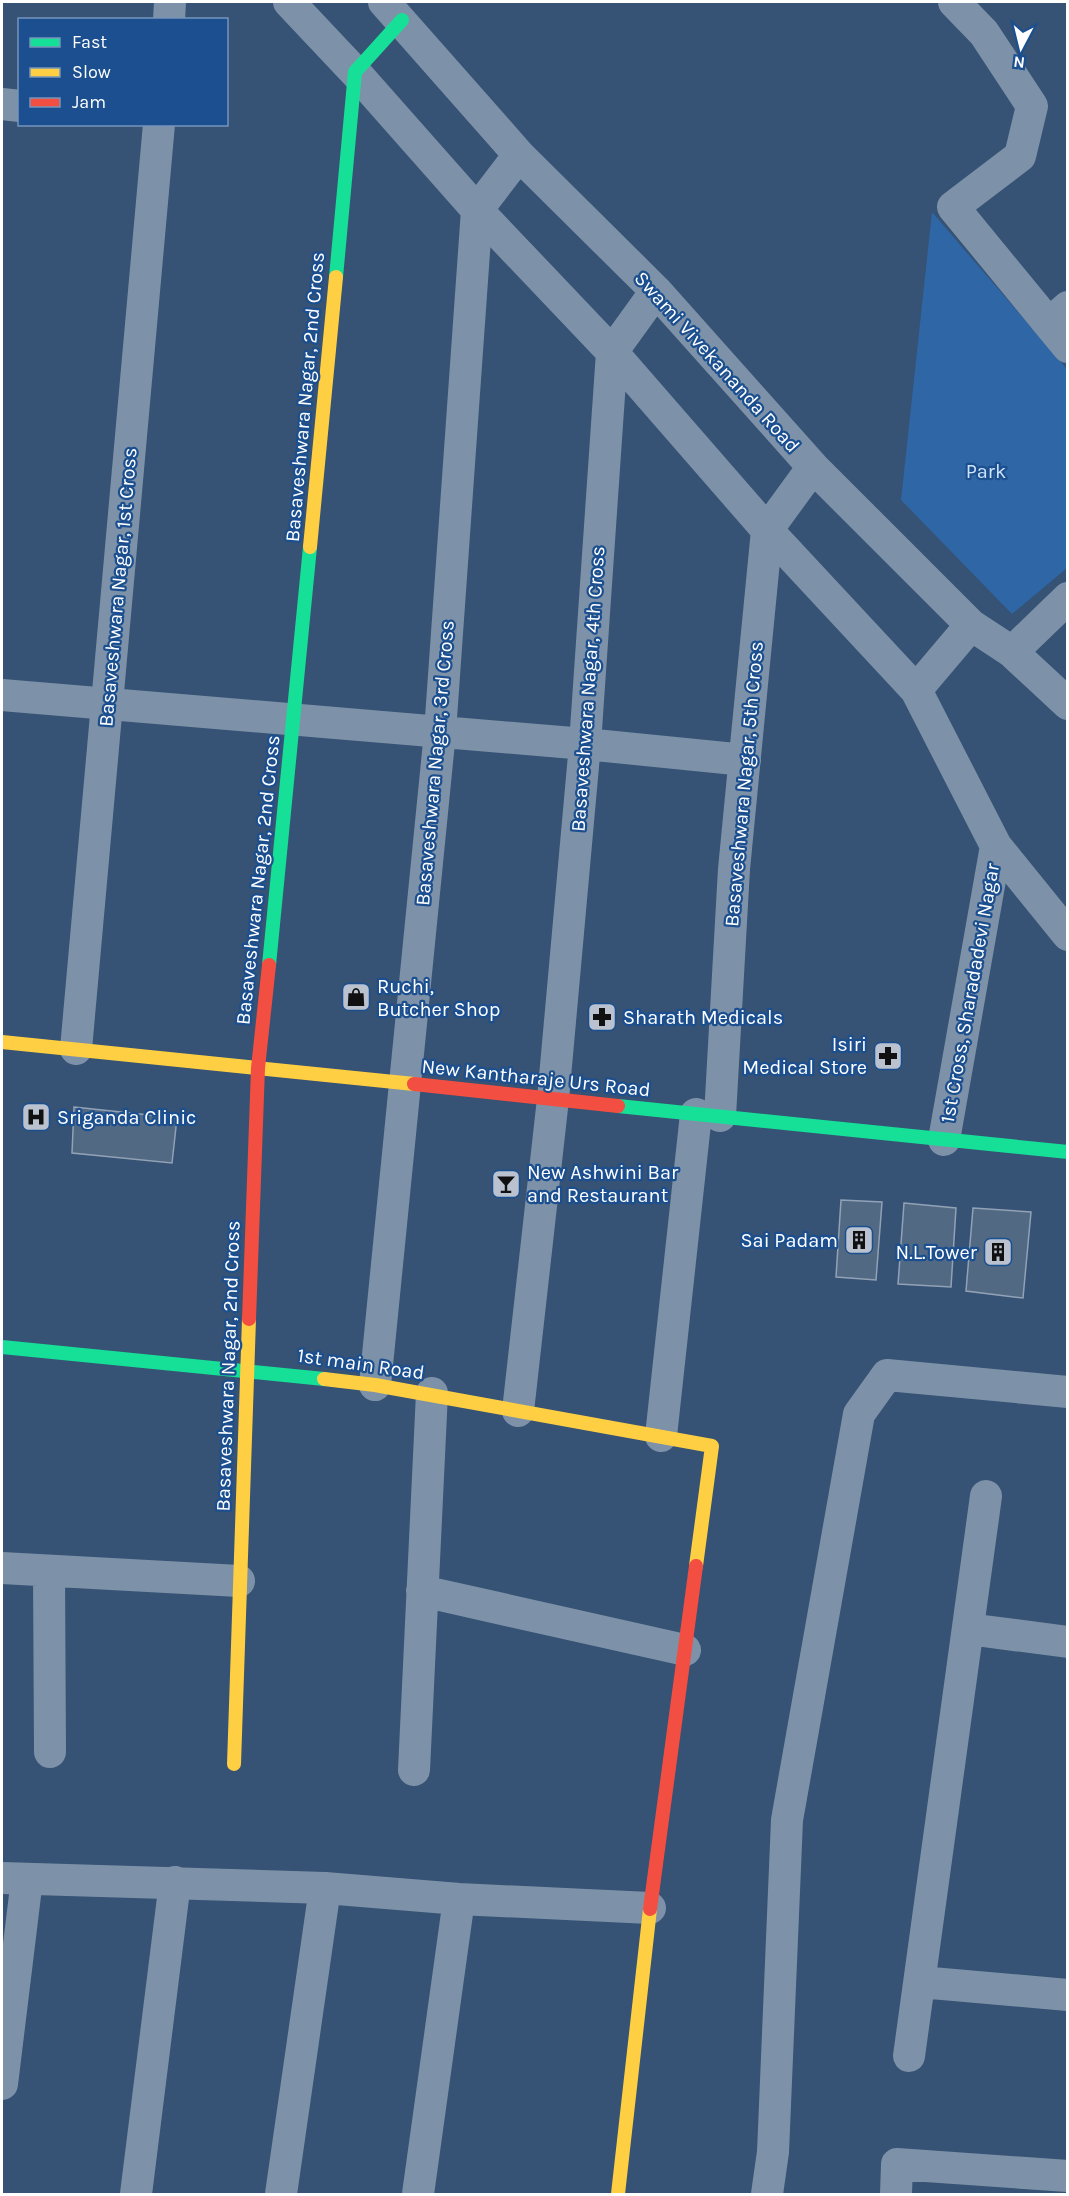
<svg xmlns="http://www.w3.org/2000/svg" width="1069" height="2196" viewBox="0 0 1069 2196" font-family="Karla,sans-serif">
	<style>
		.green { fill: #2f66a5 }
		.building { fill: #526984; stroke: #92a2b6; stroke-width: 1.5 }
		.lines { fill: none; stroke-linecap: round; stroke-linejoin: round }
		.street { stroke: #7d92a8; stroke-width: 32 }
		.fast { stroke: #16e098; stroke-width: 14 }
		.slow { stroke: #ffcf43; stroke-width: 14 }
		.jam { stroke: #f24e42; stroke-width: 14 }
		.labels { text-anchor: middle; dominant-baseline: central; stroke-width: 4.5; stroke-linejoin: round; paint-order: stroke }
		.street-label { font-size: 20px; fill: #fff; stroke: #1b4f8f }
		.park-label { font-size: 20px; fill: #cfe3fa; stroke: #1b4f8f }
		.poi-label { font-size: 20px; fill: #fff; stroke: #1b4f8f; text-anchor: start }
	</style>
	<rect width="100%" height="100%" fill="#365274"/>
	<!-- green -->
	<path class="green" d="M932,212L1067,369V568L1012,614L901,500Z"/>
	<!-- building -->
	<path class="building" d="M74,1107L177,1118L172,1163L72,1153Z
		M841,1200L882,1202L876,1280L836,1277Z
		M904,1203L956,1208L951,1287L898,1284Z
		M973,1208L1031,1212L1023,1298L966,1291Z"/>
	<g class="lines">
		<!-- street -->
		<path class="street" d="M289,2L355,72L477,210L612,352L767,530L916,690L996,846L1068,935
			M384,2L519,155L656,291L813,467L971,625L1012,652L1068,704
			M954,2L984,33L1032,106L1020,156L953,207L1049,324
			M169,20L170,2
			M2,104L20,106
			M1068,307L1049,324L1068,347
			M1012,652L1068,598
			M916,690L971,625
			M2,695L585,744L745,760
			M76,1049L159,124
			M720,1116L734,869L767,530L813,467
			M944,1140L996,846
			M375,1385L440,732L477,210L519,155
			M518,1411L553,1099L585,744L612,352L656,291
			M661,1436L696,1114
			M2,1568L239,1581
			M49,1571L50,1752
			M422,1591L685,1650
			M968,1629L1068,1642
			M414,1770L432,1393
			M2,1878L325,1888L459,1899L650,1908
			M920,1982L1068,1995
			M909,2056L986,1496
			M2,2084L27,1879
			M136,2194L175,1882
			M281,2194L325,1888
			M418,2194L459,1899
			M767,2194L773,2152L787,1820L859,1414L887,1375L1068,1392
			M896,2194L897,2164L1068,2176"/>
		<!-- fast -->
		<path class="fast" d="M336,277L355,72L402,20
			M269,965L310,547
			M618,1106L1068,1152
			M2,1347L324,1379"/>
		<!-- slow -->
		<path class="slow" d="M310,547L336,277
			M2,1042L414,1084
			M324,1379L375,1385L712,1446L696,1566
			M234,1764L249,1319
			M618,2194L650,1909"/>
		<!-- jam -->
		<path class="jam" d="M414,1084L618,1106
			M249,1319L258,1068L269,965
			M650,1909L696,1566"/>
	</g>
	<!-- icons -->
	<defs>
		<g id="shop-square" transform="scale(1.5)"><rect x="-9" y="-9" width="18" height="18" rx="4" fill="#b9c2ce" stroke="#1b4f8f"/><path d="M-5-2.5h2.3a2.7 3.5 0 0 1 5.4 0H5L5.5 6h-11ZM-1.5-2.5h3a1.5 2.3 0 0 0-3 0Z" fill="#111"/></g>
		<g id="pharmacy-square" transform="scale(1.5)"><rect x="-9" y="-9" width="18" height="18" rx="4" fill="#b9c2ce" stroke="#1b4f8f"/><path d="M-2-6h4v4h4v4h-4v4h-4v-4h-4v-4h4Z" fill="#111"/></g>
		<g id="hospital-square" transform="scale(1.5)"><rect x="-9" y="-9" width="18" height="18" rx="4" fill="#b9c2ce" stroke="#1b4f8f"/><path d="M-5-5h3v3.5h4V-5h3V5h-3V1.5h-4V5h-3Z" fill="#111"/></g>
		<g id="bar-square" transform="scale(1.5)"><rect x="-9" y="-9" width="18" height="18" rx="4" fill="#b9c2ce" stroke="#1b4f8f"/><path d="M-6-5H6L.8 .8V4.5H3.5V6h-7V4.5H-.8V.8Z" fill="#111"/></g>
		<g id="building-square" transform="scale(1.5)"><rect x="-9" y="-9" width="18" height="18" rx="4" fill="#b9c2ce" stroke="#1b4f8f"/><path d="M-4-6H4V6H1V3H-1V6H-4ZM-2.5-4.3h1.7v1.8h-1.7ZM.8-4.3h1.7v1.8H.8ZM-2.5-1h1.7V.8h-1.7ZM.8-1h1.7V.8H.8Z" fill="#111"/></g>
	</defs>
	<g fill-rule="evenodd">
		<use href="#shop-square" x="356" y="997"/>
		<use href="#pharmacy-square" x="602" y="1017"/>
		<use href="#pharmacy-square" x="888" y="1056"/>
		<use href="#hospital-square" x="36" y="1117"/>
		<use href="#bar-square" x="506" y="1184"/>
		<use href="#building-square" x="859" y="1240"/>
		<use href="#building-square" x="998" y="1252"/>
	</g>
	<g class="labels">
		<!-- street labels -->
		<g class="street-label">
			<text transform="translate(717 362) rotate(48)">Swami Vivekananda Road</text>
			<text transform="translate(305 397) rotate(-85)">Basaveshwara Nagar, 2nd Cross</text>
			<text transform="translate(118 587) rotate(-85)">Basaveshwara Nagar, 1st Cross</text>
			<text transform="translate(588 689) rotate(-86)">Basaveshwara Nagar, 4th Cross</text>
			<text transform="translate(435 763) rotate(-85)">Basaveshwara Nagar, 3rd Cross</text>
			<text transform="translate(744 784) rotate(-85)">Basaveshwara Nagar, 5th Cross</text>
			<text transform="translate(258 880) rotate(-84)">Basaveshwara Nagar, 2nd Cross</text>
			<text transform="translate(970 993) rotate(-80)">1st Cross, Sharadadevi Nagar</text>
			<text transform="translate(536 1078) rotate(6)">New Kantharaje Urs Road</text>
			<text transform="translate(361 1364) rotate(8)">1st main Road</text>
			<text transform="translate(228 1366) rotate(-88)">Basaveshwara Nagar, 2nd Cross</text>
		</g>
		<!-- park labels -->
		<g class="park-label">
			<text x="986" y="471">Park</text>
		</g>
		<!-- poi labels -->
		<g class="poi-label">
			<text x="377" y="986">Ruchi,<tspan x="377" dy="23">Butcher Shop</tspan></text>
			<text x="623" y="1017">Sharath Medicals</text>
			<text x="867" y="1044" text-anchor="end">Isiri<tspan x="867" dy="23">Medical Store</tspan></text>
			<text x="57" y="1117">Sriganda Clinic</text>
			<text x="527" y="1172">New Ashwini Bar<tspan x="527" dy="23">and Restaurant</tspan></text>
			<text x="838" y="1240" text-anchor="end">Sai Padam</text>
			<text x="977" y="1252" text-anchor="end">N.L.Tower</text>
		</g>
	</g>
	<!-- border -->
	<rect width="1069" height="2196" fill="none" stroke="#ffffff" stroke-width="6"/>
	<!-- legend -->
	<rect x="18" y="18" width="210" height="108" fill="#1b4f8f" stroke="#7695bc" stroke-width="1.5"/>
	<rect x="30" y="38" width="30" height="9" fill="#16e098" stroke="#7695bc" stroke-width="1.5"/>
	<text x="72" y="48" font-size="18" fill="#ffffff">Fast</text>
	<rect x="30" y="68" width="30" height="9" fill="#ffcf43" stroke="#7695bc" stroke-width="1.5"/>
	<text x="72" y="78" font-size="18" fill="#ffffff">Slow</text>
	<rect x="30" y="98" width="30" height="9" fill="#f24e42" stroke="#7695bc" stroke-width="1.5"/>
	<text x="72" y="108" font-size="18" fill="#ffffff">Jam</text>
	<!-- north arrow -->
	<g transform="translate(1021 48) rotate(187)" stroke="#1b4f8f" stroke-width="4.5" paint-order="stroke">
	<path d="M0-4.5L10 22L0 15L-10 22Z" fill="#ffffff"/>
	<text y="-9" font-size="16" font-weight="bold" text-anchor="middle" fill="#ffffff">N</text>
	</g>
</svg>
